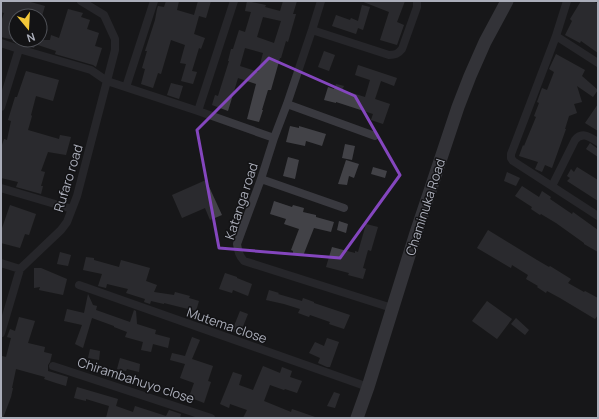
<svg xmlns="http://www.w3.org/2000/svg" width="599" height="419" viewBox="0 0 599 419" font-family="Manrope,sans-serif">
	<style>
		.building { fill: #424247; fill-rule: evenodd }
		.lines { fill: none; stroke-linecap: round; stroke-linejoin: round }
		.street { stroke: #39393f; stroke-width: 8 }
		.primary { stroke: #55565e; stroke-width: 13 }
		.marked { fill: none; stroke: #8446be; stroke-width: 3; stroke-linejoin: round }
		.labels { text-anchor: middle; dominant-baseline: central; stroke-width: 3; stroke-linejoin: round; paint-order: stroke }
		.street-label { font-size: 13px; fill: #aaadb9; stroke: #131315 }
	</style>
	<rect width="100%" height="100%" fill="#18181a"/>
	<!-- building -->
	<path class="building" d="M1,1H27L45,6L42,16H16V40H50L51,35L59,38L68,9L83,13L81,17L90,20L87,29L99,33L95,46L102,48L96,67L93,65L55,54L56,51L35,44L34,48L12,41L14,40L1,37V22L4,13L1,12Z
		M166,1H179L177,10L194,15L198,1H211L206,18L199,16L194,34L205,38L201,49L199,48L192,71L197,72L193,84L181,81L186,64L180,63L185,45L171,40L161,74L158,73L153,88L141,84L145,69L142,68L147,51H145L155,20L157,9L158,6L164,7Z
		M247,1L266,5L265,7L280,11L283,1H297L293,14H296L288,42L286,41L281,58H280L271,90H268L262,110H263L259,122L247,119L256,84L238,78L228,111L212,105L215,95L218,96L229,61H228L231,49H233L239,30L245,32L251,12L245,11ZM263,17L281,21L274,43L257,37ZM245,48L263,53L258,72L240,66Z
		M361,1H405L397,22L404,25L397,45L380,40L389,12Z
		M581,1H593L598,4V53L581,41L580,43L565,35L572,21L570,19Z
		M362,5L370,7L363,30L358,28L356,34L332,26L336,15L350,20L351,18L358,21Z
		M324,51L335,55L329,71L318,67Z
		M556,54L585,70L582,76L598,90L593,97L577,86L582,102L574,104L577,113L569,116L565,129H566L552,168L545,165L542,172L535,169L538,162L519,156L523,145L524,146L536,117L534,116L539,103L537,102L542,88L547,90L554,72L549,69Z
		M358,65L397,78L394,86L381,81L375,99L390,104L383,124L371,120L373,114L336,102V103L324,100L328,87L334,89L336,84L344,86L342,90L365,97L370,80L355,75Z
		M26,71L59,80L53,101L36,96L31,115L32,116L28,130L59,139L60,135L71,137L66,155L48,152L41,171L45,172L41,186H43L41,194L16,187L18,182L1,178V148L4,139L7,140L11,121L8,120L15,97H17Z
		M171,83L183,86L179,99L167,95Z
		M598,104V131L585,123Z
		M290,126L299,128V126L326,134L322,146L306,141L305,146L286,142Z
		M590,143L598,149V157L586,149Z
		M345,144L355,146L352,160L342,158Z
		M288,157L299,160L295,179L283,176Z
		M346,160L359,164L354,178L349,176L347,185L338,184Z
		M373,167L387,171L385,178L371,174Z
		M577,167L598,180V201L567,181L570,178L567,176L571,169L574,172Z
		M507,172L520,178L516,186L504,181Z
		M206,180L222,215L210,220L205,208L182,218L172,195Z
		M522,186L539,197L542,191L551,197L550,199L572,214L573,212L598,230V252L584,244V243L556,223L541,214L540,215L531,209L532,207L515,196Z
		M274,201L292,207L293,205L304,208L303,212L316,215V217L334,222L331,232L314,228L303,256L293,254V251L291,250L299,229L284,224L286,219L270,214Z
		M10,205L36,214L29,235L25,234L20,248L1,243V231Z
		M339,221L348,224L346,233L337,230Z
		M366,224L378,227L371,251L368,250L363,268L366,269L363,279L348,275L349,273L326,267L332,247L355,253V251L358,252Z
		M488,230L537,260L549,267L550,266L571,279L568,283L584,292L585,291L598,298V315L595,319L560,298L547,291L546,293L537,287L538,286L526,279L528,275L512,265L511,268L477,248Z
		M60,252L71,255L68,266L57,264Z
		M86,257L94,258V260L119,267L121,260L150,268L146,281L157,285L154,292L174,295L175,292L190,296L189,298L199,301L196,311L164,303V304L151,301L150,304L144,302L145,299L126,293L128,289L107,284L106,288L98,286L102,274L83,270Z
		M34,268H41L67,279L63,295L39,290L40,287L34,288Z
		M225,273L237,277V278L252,284L248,296L233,290L232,293L219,289Z
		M269,290L279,293L278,294L302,301L303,298L314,302V303L350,315L344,329L329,324L330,322L310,315L309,317L298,313L300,309L284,304L266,300Z
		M88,294L93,305L97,306L96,310L130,322L134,310L136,311L137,324L156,330L155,334L170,338L168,348L153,344L151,352L141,350L143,342L125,337L127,332L114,327V326L92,318L83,348L75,344L82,325L64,321L67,309L84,313Z
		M487,301L512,319L497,339L472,321Z
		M240,311L248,314L240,334L232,331Z
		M19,317L35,321L28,343L45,347L44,352L52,354L50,362L48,365V371L68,377L66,386L56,383L44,379L45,377L16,369L12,388H13L11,397L3,418H1V361L2,356L6,357L11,338L7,337L10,329L15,331Z
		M516,318L529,330L525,335L511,324Z
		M192,337L200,340L192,359L213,366L208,381L211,382L204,403L189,397L194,383L180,378L185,364L170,360L172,353L185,356Z
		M327,338L339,342L330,367H327L318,363L320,358L309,353L315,342L324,346Z
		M90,349L100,351L99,360L88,358Z
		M120,358L140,364L139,372L127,369L126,371L117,369Z
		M263,366L280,373L282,367L292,371L290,377L302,381L297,393L285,389L284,390L270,385L264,401L291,412L292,409L315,417V418H243L247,410L230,404L229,408L220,404L233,372L242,375L239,385L253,390Z
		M77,387L118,399L116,406L133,412L135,406L166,416L169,410L181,414L180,418H106L109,406L86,399V401L74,398Z
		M334,392L340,394L335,408L327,406Z"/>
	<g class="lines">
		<!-- street -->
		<path class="street" d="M321,1L312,30L287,104L274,138L261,179L237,244C238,251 239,256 244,261L392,308
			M567,1L556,36L511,154V158L513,161L598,216
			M312,30L389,55C395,55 398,54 402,49L417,7V1
			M556,36L598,63
			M1,43L19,49L1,107
			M19,49L91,70L107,81L198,111L274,138
			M126,87L154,1
			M287,104L375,136
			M198,111L234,1
			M261,179L344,208
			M552,186L575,140C582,131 590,137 598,142
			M1,188L72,209
			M1,263L20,269
			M79,285L368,387
			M1,333L20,269L61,230L67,222L77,196L115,50V39L104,15L81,1
			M53,366L211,418"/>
		<!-- primary -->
		<path class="primary" d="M357,418L368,387L416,233L458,107L470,76L485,42L507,1"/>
	</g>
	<!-- marked area -->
	<path d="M0 0H599V419H0ZM269,58L355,96L400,175L340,258L219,248L197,130Z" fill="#18181a" fill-opacity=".55" fill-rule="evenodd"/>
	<path class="marked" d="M269,58L355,96L400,175L340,258L219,248L197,130Z"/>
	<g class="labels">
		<!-- street labels -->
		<g class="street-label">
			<text transform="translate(68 178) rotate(-73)">Rufaro road</text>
			<text transform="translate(241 201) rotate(-72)">Katanga road</text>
			<text transform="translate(425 207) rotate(-72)">Chaminuka Road</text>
			<text transform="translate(227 325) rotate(19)">Mutema close</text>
			<text transform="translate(136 380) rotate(18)">Chirambahuyo close</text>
		</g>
	</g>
	<!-- border -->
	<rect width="599" height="419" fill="none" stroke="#aaadb9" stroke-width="4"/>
	<!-- north arrow -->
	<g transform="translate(28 28) rotate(162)"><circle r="19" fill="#131315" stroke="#4f5157"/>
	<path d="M0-3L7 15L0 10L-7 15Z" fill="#f2c738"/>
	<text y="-6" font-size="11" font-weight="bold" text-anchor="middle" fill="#aaadb9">N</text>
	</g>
</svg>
